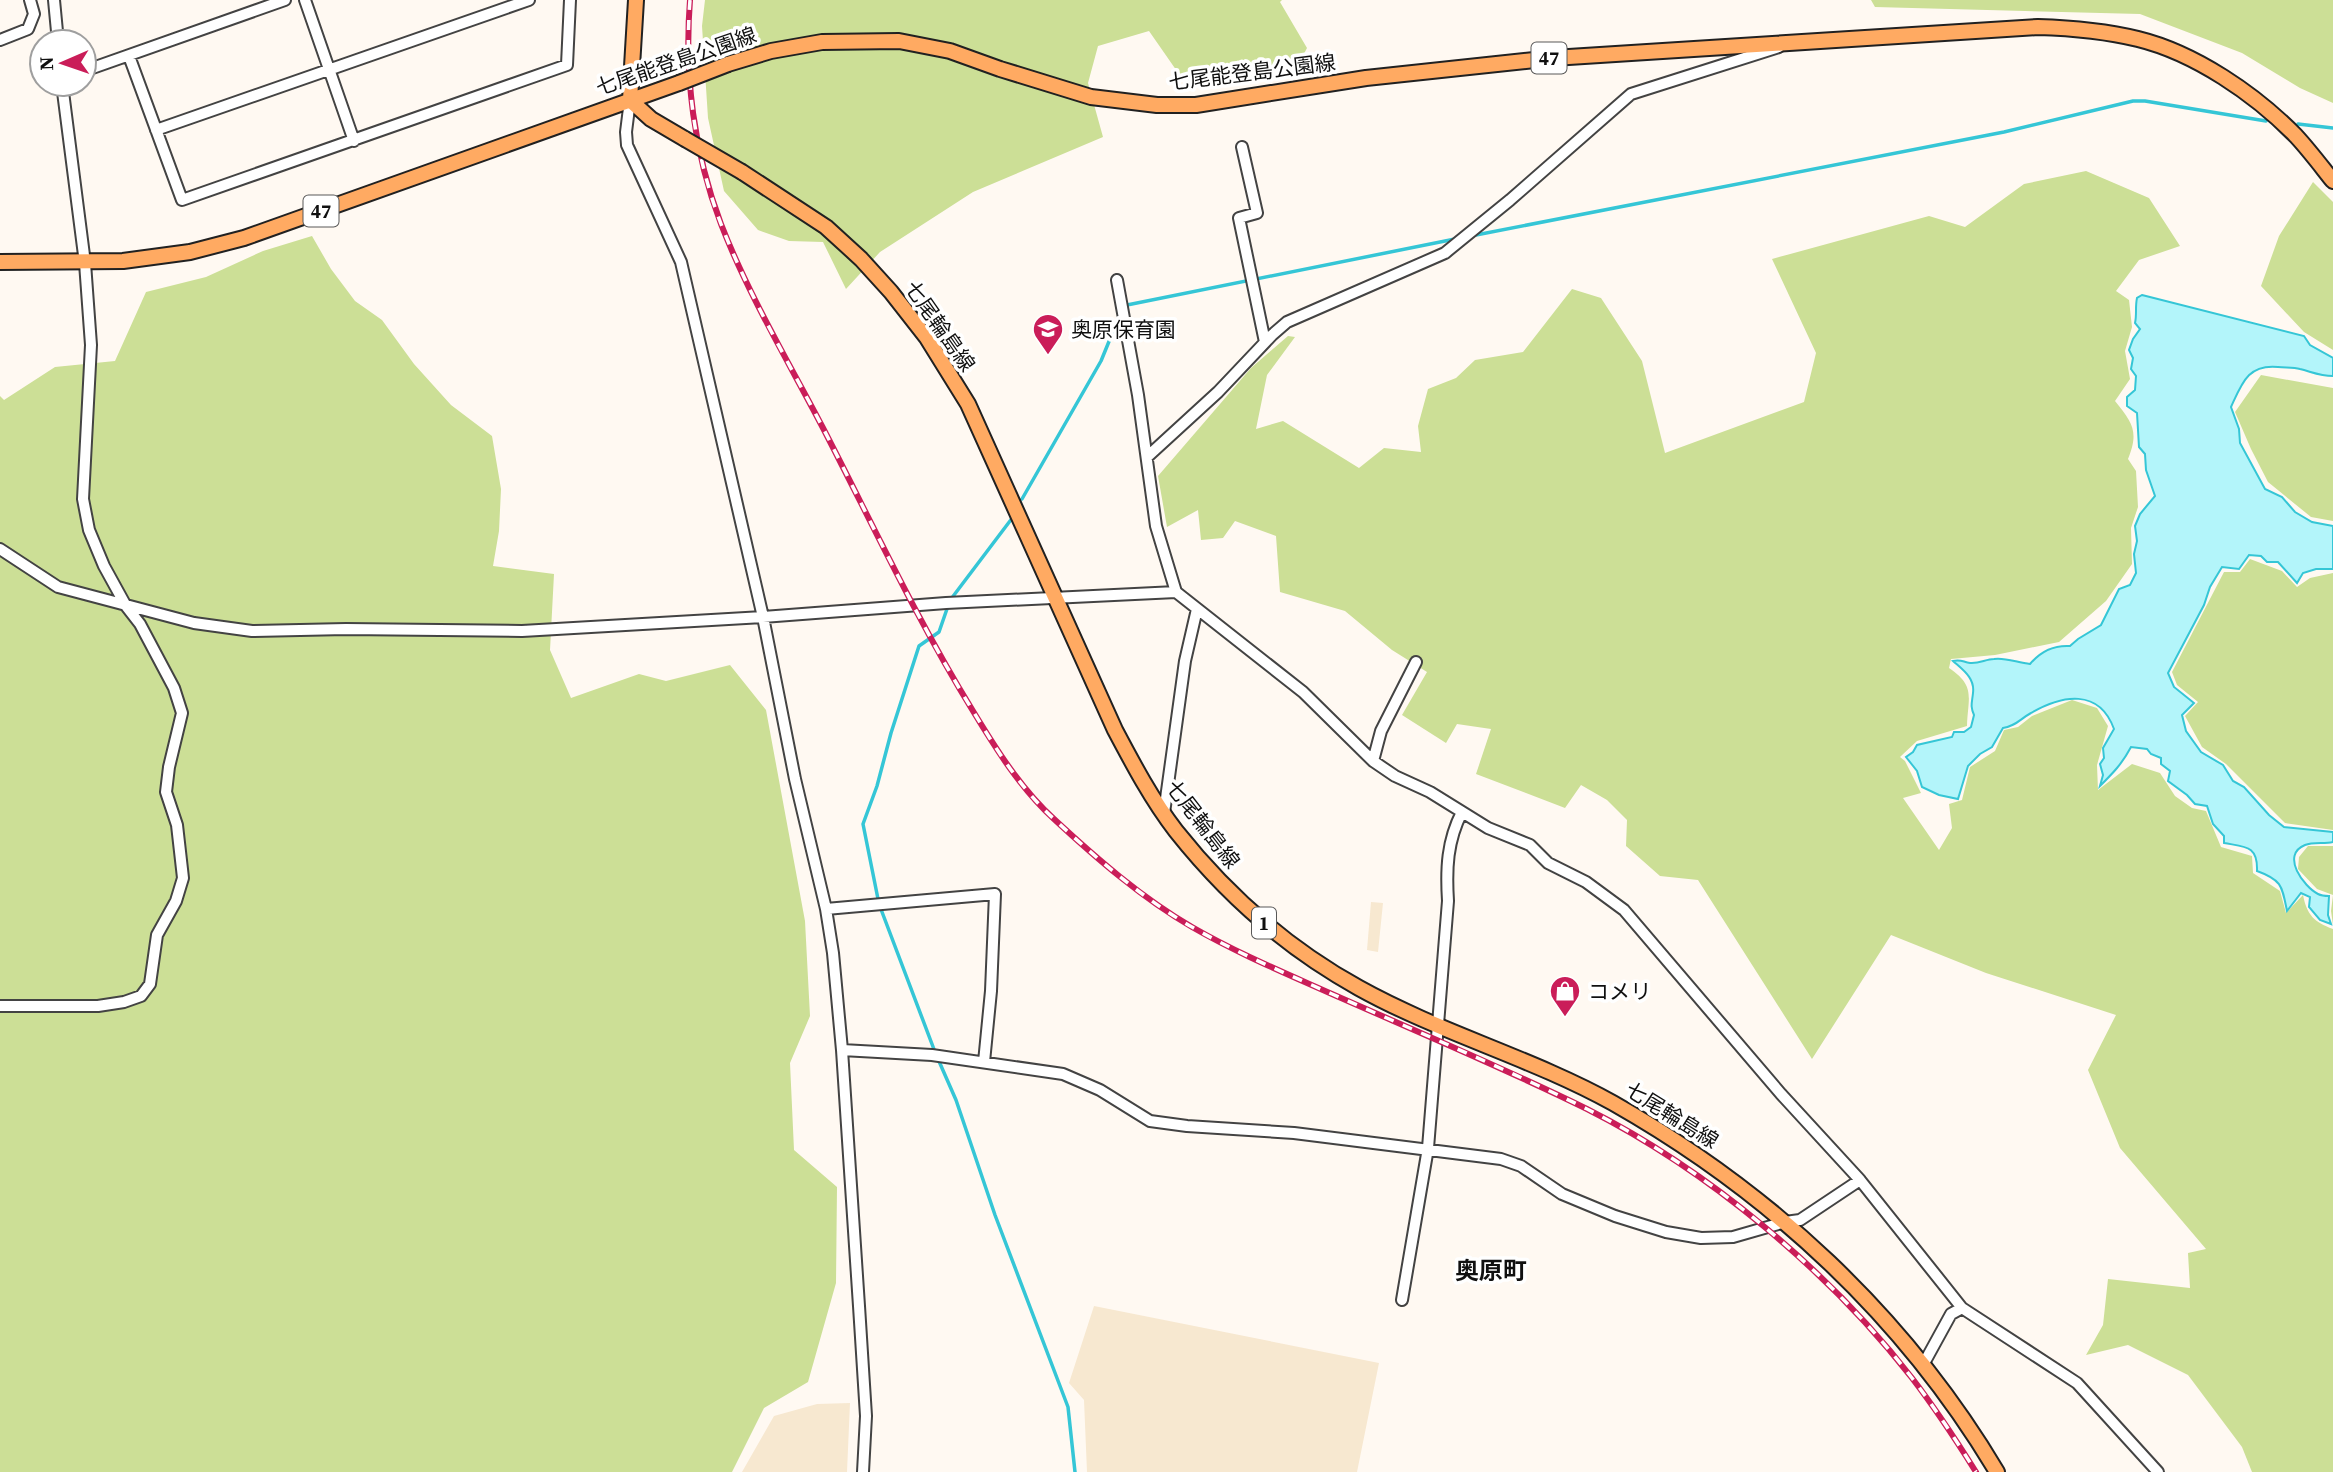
<svg xmlns="http://www.w3.org/2000/svg" width="2333" height="1472" viewBox="0 0 2333 1472" font-family="'Source Serif 4','Noto Sans JP',serif">
	<style>
		.farmland { fill: #f7e8d0 }
		.forest { fill: #ccdf96 }
		.water { fill: #b3f5fa; stroke: #35c6d6; stroke-width: 2 }
		.lines { fill: none; stroke-linecap: round; stroke-linejoin: round }
		.stream { stroke: #35c6d6; stroke-width: 3.5 }
		.minor-casing { stroke: #434343; stroke-width: 14 }
		.major-casing { stroke: #212121; stroke-width: 18 }
		.minor { stroke: #fff; stroke-width: 10 }
		.major { stroke: #ffaa62; stroke-width: 14 }
		.rail-casing { stroke: #ca1d59; stroke-width: 6 }
		.rail { stroke: #fff; stroke-width: 3.5; stroke-dasharray: 10; stroke-linecap: butt }
		.major-bridge-casing { stroke: #212121; stroke-width: 18; stroke-linecap: butt }
		.major-bridge { stroke: #ffaa62; stroke-width: 14 }
		.labels { text-anchor: middle; dominant-baseline: central; stroke-width: 7; stroke-linejoin: round; paint-order: stroke }
		.shield { fill: #fff; stroke: #585858; stroke-width: 2 }
		.shield-label { font-size: 19px; font-weight: bold; fill: #101010 }
		.street-label { font-size: 21px; fill: #101010; stroke: #fff }
		.poi-label { font-size: 21px; fill: #101010; stroke: #fff; text-anchor: start }
		.quarter-label { font-size: 24px; font-weight: bold; fill: #101010; stroke: #fff }
	</style>
	<rect width="100%" height="100%" fill="#fff9f2"/>
	<!-- farmland -->
	<path class="farmland" d="M1371,902L1383,903L1378,952L1367,950Z
		M1094,1306L1379,1363L1357,1472H1087L1084,1400L1069,1383Z
		M850,1403L847,1472H742L774,1416L817,1404Z"/>
	<!-- forest -->
	<path class="forest" d="M705,0H1282L1280,2L1307,48L1297,67L1272,75L1188,87L1149,31L1098,46L1088,83L1103,137L973,192L880,252L846,289L823,242L789,241L758,230L724,191L708,118L702,26Z
		M1871,0H2333V103L2300,88L2242,53L2140,14L1875,7Z
		M2086,171L2149,198L2180,246L2139,260L2116,291L2129,300L2132,327L2125,351L2130,379L2115,401C2133,423 2139,432 2128,459L2136,471L2138,507L2131,528L2132,564L2106,601L2059,642L1995,655L1951,659L1949,668C1976,686 1968,697 1967,726L1917,741L1900,757L1905,761L1921,793L1903,798L1939,850L1952,828L1949,804L1962,800L1970,767L1995,751L2004,730L2018,727L2032,716L2072,700L2097,708L2108,726L2097,765L2098,790L2132,764L2160,773L2175,796L2192,808L2206,811L2221,847L2252,856L2253,873L2280,891L2286,913L2303,895C2307,915 2314,922 2333,929V1472H2252L2242,1447L2188,1375L2128,1345L2086,1355L2103,1325L2108,1279L2190,1288L2188,1253L2206,1249L2120,1148L2088,1070L2116,1015L1986,973L1891,935L1812,1059L1698,880L1660,876L1626,846L1627,820L1607,800L1581,785L1565,808L1476,774L1491,729L1457,724L1446,743L1402,715L1427,672L1392,650L1345,611L1280,592L1276,536L1235,521L1223,538L1201,540L1198,510L1167,527L1158,476L1251,368L1288,336L1295,337L1267,375L1256,429L1283,421L1359,468L1384,448L1421,452L1418,426L1428,389L1456,378L1475,360L1523,352L1572,289L1601,298L1642,361L1665,453L1804,402L1816,353L1772,259L1929,216L1965,227L2024,184Z
		M2313,182L2333,202V350L2304,332L2261,286L2279,236Z
		M312,236L331,269L355,301L382,320L414,364L451,405L492,436L501,489L499,531L493,566L554,574L550,650L571,698L639,674L666,681L730,665L766,710L805,921L810,1016L790,1063L794,1150L837,1187L836,1283L808,1382L764,1408L732,1472H0V396L4,400L55,367L115,361L146,292L206,277L263,251Z
		M2261,375L2333,388V521L2311,517L2268,482L2251,449L2235,412Z
		M2250,559L2282,571L2297,587L2310,578L2333,573V830L2285,823L2226,764L2202,747L2185,716L2198,702L2177,685L2172,672L2224,572H2240Z
		M2308,846H2333V925L2331,911L2333,895L2317,889L2298,869L2299,857Z"/>
	<!-- water -->
	<path class="water" d="M2142,295L2304,336L2310,345L2333,358V376C2320,376 2312,372 2300,369C2293,367 2285,368 2278,367C2248,364 2242,383 2231,407L2239,429L2240,443L2265,489L2282,497L2295,512L2312,522L2333,526V569H2316L2303,573L2297,583L2278,562H2267L2261,556L2249,555L2239,569L2222,567L2210,587L2204,605L2168,673L2174,687L2194,703L2182,715L2186,731L2201,752L2223,765L2233,781L2244,787L2269,815L2284,827L2333,832V842C2325,844 2313,842 2305,845C2280,855 2304,887 2318,894C2322,896 2326,896 2329,896L2328,915L2331,924L2320,920L2309,907L2310,897L2301,893L2287,911C2282,886 2282,880 2257,871C2258,845 2245,847 2224,843V836L2213,824L2207,806L2195,804L2187,795L2168,781L2170,771L2161,764V758L2151,754L2147,749L2131,747C2122,764 2113,773 2100,786L2103,775L2100,764L2104,758L2103,748L2114,729C2099,688 2062,695 2031,713C2020,719 2016,726 2003,728L1992,747L1980,754L1968,766L1958,799L1939,795L1922,787L1917,771L1906,757L1913,752L1917,745L1952,737L1954,732H1964L1971,727L1974,715C1970,706 1972,703 1973,693C1975,678 1963,670 1953,661C1961,659 1963,662 1970,663C1979,664 1986,659 1994,659C2005,657 2018,663 2030,664C2040,652 2054,645 2070,646L2078,639L2101,625L2119,589L2130,585L2136,573L2134,554L2137,541L2135,526L2140,514L2155,496L2146,470L2145,454L2139,447L2137,413L2127,406V397L2135,390L2136,376L2131,369L2133,358L2129,350L2133,339L2140,329L2135,323C2137,314 2135,307 2137,298Z"/>
	<g class="lines">
		<!-- stream -->
		<path class="stream" d="M2298,124L2333,128
			M1476,235L2004,132L2133,101H2145L2266,121
			M1127,305L1455,239
			M1022,499L1101,361L1119,317
			M951,599L1013,517
			M935,1052L879,904L863,824L877,786L891,733L919,646L939,632L948,606
			M938,1059L956,1100L995,1215L1068,1407L1075,1472"/>
		<!-- minor casing -->
		<g class="minor-casing">
			<path id="minor" d="M54,0L58,42
				M305,0L354,141
				M0,40L28,29L34,14L30,0
				M129,56L182,200L567,65L570,0
				M84,71L285,0
				M630,100L626,132L627,145L681,262L763,617L795,779L826,909L833,953L842,1050L859,1306L866,1416L863,1472
				M156,130L529,0
				M1242,147L1257,213L1239,218L1265,342
				M1117,280L1138,395L1156,526L1176,592L1303,692L1373,761L1395,776L1430,792L1488,828L1530,845L1548,863L1586,882L1624,910L1781,1094L1860,1180L1962,1308L2077,1383L2158,1472
				M1147,457L1218,392L1272,335L1287,322L1445,253L1510,200L1631,94L1779,47
				M0,549L58,587L194,623L252,631L346,629L522,631L763,617L946,603L1176,592
				M1373,761L1381,731L1416,662
				M1164,813L1185,661L1197,609
				M826,909L995,894L991,991L984,1062
				M0,1006H98L124,1002L141,996L150,984L157,935L176,901L183,878L177,825L166,792L169,767L182,713L174,688L140,624L126,606L104,566L89,530L83,499L91,345L85,263L62,84
				M842,1050L932,1055L1063,1074L1100,1090L1150,1121L1187,1126L1294,1133L1501,1159L1521,1166L1562,1194L1615,1216L1666,1232L1701,1238L1733,1237L1785,1222L1800,1220L1860,1180
				M1402,1300L1428,1148L1448,901C1446,869 1447,841 1462,812
				M1923,1365L1951,1314L1962,1308"/>
		</g>
		<!-- major casing -->
		<g class="major-casing">
			<path id="major" d="M636,0L630,100L651,119L685,139
				M728,64L771,51L822,42L899,41L950,51L1000,69L1091,97L1157,105H1196L1366,78L1553,58L2038,27C2072,28 2105,31 2138,39C2195,53 2255,94 2296,136C2309,150 2321,166 2333,181
				M742,172L826,227L861,259L891,292L927,338L968,404L1115,730C1133,764 1152,800 1176,831C1226,894 1288,949 1359,988C1440,1033 1532,1058 1613,1103C1770,1192 1904,1316 1997,1472
				M0,262L123,261L190,252L244,238L679,83"/>
		</g>
		<!-- minor -->
		<use href="#minor" class="minor"/>
		<!-- major -->
		<use href="#major" class="major"/>
		<!-- rail casing -->
		<g class="rail-casing">
			<path id="rail" d="M690,0C684,75 694,153 721,224C748,294 788,361 823,428C872,523 917,620 973,711C996,749 1021,789 1054,819C1096,858 1142,898 1192,927C1237,953 1285,973 1332,994C1418,1032 1504,1068 1587,1109C1708,1170 1829,1271 1912,1378C1935,1408 1956,1440 1976,1472"/>
		</g>
		<!-- rail -->
		<use href="#rail" class="rail"/>
		<!-- major-bridge casing -->
		<g class="major-bridge-casing">
			<path id="major-bridge" d="M679,83L728,64
				M685,139L742,172"/>
		</g>
		<!-- major-bridge -->
		<use href="#major-bridge" class="major-bridge"/>
	</g>
	<!-- icons -->
	<defs>
		<g id="school-pin" transform="scale(1.575)"><path d="M0 17L-7.5 6A9.5 9.5 0 1 1 7.5 6Z" fill="#ca1d59" stroke="#fff"/><path d="M0-5L7-2L0 1L-7-2ZM-4 1L0 2.5L4 1V4Q0 6-4 4Z" fill="#fff"/></g>
		<g id="shop-pin" transform="scale(1.575)"><path d="M0 17L-7.5 6A9.5 9.5 0 1 1 7.5 6Z" fill="#ca1d59" stroke="#fff"/><path d="M-5-2.5h2.3a2.7 3.5 0 0 1 5.4 0H5L5.5 6h-11ZM-1.5-2.5h3a1.5 2.3 0 0 0-3 0Z" fill="#fff"/></g>
	</defs>
	<g fill-rule="evenodd">
		<use href="#school-pin" x="1048" y="329"/>
		<use href="#shop-pin" x="1565" y="991"/>
	</g>
	<g class="labels">
		<!-- shield labels -->
		<g class="shield">
			<rect x="1531.5" y="42.5" width="35" height="31" rx="5"/>
			<rect x="303.5" y="195.5" width="35" height="31" rx="5"/>
			<rect x="1252" y="907.5" width="24" height="31" rx="5"/>
		</g>
		<g class="shield-label">
			<text x="1549" y="58">47</text>
			<text x="321" y="211">47</text>
			<text x="1264" y="923">1</text>
		</g>
		<!-- street labels -->
		<g class="street-label">
			<text transform="translate(676 61) rotate(-19)">七尾能登島公園線</text>
			<text transform="translate(1252 72) rotate(-7)">七尾能登島公園線</text>
			<text transform="translate(940 326) rotate(55)">七尾輪島線</text>
			<text transform="translate(1203 824) rotate(52)">七尾輪島線</text>
			<text transform="translate(1672 1115) rotate(32)">七尾輪島線</text>
		</g>
		<!-- poi labels -->
		<g class="poi-label">
			<text x="1071" y="329">奥原保育園</text>
			<text x="1588" y="991">コメリ</text>
		</g>
		<!-- quarter labels -->
		<g class="quarter-label">
			<text x="1491" y="1270">奥原町</text>
		</g>
	</g>
	<!-- north arrow -->
	<g transform="translate(63 63) rotate(268)"><circle r="33" fill="#ffffff" stroke="#9f9f9f" stroke-width="2"/>
	<path d="M0-5L12 26L0 18L-12 26Z" fill="#ca1d59"/>
	<text y="-10" font-size="19" font-weight="bold" text-anchor="middle" fill="#101010">N</text>
	</g>
</svg>
